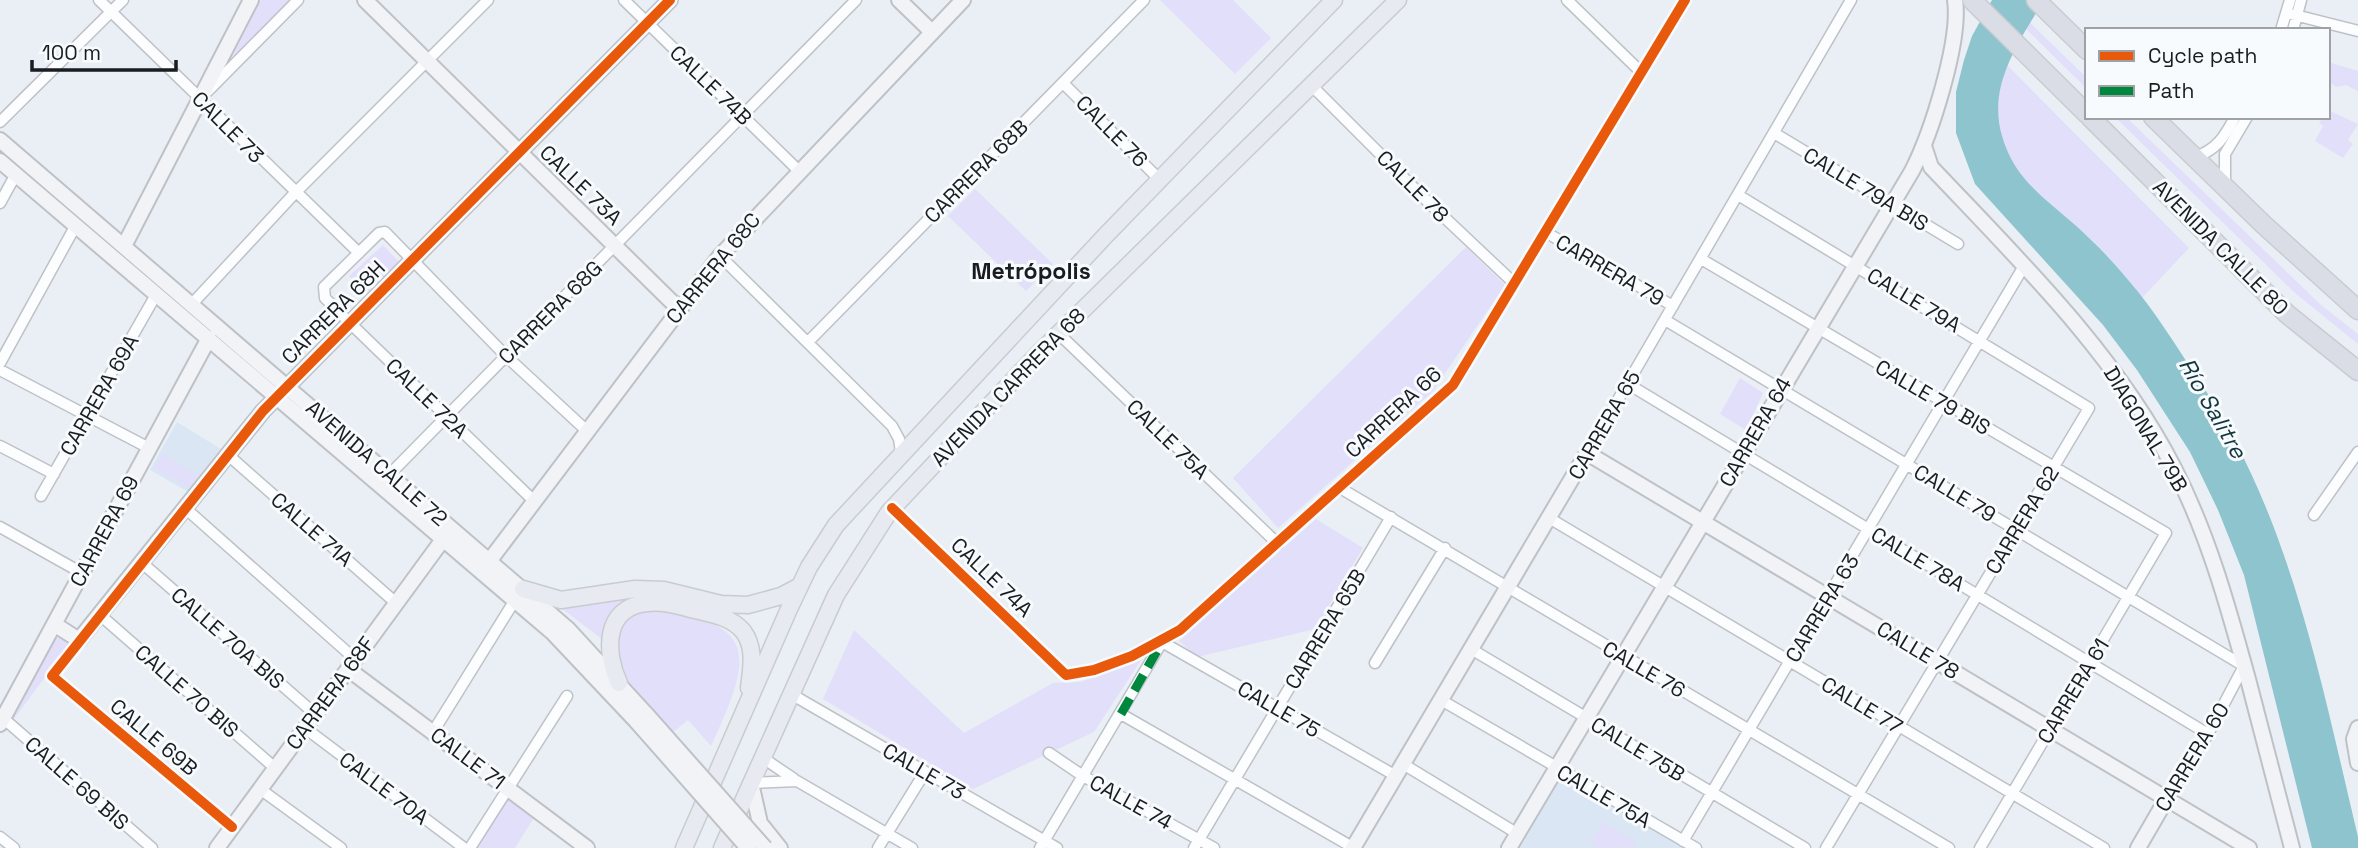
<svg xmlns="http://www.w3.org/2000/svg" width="2358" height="848" viewBox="0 0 2358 848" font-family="'Space Grotesk',sans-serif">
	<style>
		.built { fill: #dae6f3 }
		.green { fill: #e1dffa }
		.water { fill: #8dc4ce }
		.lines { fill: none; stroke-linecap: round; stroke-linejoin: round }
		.street-casing { stroke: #bec2c7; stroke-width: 13 }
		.secondary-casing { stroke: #bec2c7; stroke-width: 18 }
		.primary-casing { stroke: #c9cccf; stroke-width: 19 }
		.highway-casing { stroke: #c9cccf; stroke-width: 21 }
		.street { stroke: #fcfdfe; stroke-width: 10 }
		.secondary { stroke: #f2f3f6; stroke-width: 14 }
		.primary { stroke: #e7eaf0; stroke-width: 16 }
		.highway { stroke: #dadde6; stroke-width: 18 }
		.secondary-bridge-casing { stroke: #bec2c7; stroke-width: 18; stroke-linecap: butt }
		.secondary-bridge { stroke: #f2f3f6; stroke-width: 14 }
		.quiet { stroke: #00873e; stroke-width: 9; stroke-dasharray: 18 9; stroke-linecap: butt }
		.cycleway-casing { stroke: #f8fbfd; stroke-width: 15 }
		.cycleway { stroke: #e8590c; stroke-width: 10 }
		.labels { text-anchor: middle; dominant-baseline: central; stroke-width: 6; stroke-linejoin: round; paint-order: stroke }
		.street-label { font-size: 21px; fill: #191d21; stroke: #f8fbfd }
		.neighbourhood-label { font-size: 23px; font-weight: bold; fill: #191d21; stroke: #f8fbfd }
		.water-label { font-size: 23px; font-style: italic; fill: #12373c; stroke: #f8fbfd }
	</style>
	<rect width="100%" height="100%" fill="#e9eff5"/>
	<!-- built -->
	<path class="built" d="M177,422L224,451L190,493L150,470Z
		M1561,778L1685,848H1520Z"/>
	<!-- green -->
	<path class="green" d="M261,0H292L230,62Z
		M1160,0H1233L1271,38L1235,74Z
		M2020,13L2087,78V89L2015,18Z
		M2328,62L2358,71V91L2346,85L2336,87L2328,81Z
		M2006,64L2189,248L2142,298C2123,271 2098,244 2073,223C2037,193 2003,167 1998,117C1996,100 2002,81 2006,64Z
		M2328,110L2358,124L2348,140L2353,144L2343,158L2315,141L2323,126L2319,123L2322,117H2328Z
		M2115,117H2126L2321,305L2358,334V344L2295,293Z
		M975,189L1053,264L1026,291L948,216Z
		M383,245L400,263L365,294L349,276Z
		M1466,247L1505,285L1433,391L1278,528L1233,478Z
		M1740,378L1763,393L1746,430L1720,414Z
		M162,454L198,475L190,488L154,468Z
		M1316,519L1363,548L1315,629L1197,657L1179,641Z
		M655,596L606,628L602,639L561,608L603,600Z
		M647,609C761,622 753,655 711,746L688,720L672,733C658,717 630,692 622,674C608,646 618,619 647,609Z
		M854,630L964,733L1053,683L1081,682L1143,657L1094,732L973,789L823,699Z
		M63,637L69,645L13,720L10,715L53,639Z
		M509,797L535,816L515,848H474Z
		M1602,822L1636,841L1633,848H1599L1591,843Z"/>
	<!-- water -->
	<path class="water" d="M1992,0H2044C2019,42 1987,85 2002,136C2014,178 2043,197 2074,224C2093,241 2113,261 2129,281C2154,310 2175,344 2196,376C2290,513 2320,678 2358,837V848H2312L2244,575L2218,510L2190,452L2137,370L2103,325L1975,184L1956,133V92L1964,60L1972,36Z"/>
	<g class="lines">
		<!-- street casing -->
		<g class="street-casing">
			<path id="street" d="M99,0L359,253
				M624,0L799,171
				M1567,0L1642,73
				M2287,13L2358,31
				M2281,30L2290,0
				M2293,30L2301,0
				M1063,83L1160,180
				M1313,87L1426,200L1515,284
				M208,91L298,0
				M0,122L123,0
				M1774,133L1958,244
				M2194,158C2217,149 2224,138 2235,117
				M2225,186V154L2247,117
				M1738,195L2089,408L1826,848
				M0,203L16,174
				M1547,233L1673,306
				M720,256L892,426L899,439L901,452
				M1701,259L2166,533L1980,848
				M192,304L294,194L488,0
				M1665,320L2244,666L2208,734L2167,798
				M1059,334L1278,544
				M808,342L1144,0
				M0,363L76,225
				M0,370L149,448
				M1628,384L2208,734
				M0,446L54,474
				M1587,453L1851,0
				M227,454L396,603
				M390,474L856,0
				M1340,488L1949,848
				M41,496L157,293
				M534,501L350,323L325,298L324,287L379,233L385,232L506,356L587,431
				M185,508L355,659
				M892,508L1066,675L1094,670L1132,656L1180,630L1453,385L1685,0
				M2314,515L2358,452
				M1549,518L2104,848
				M0,527L82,573
				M141,562L315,714
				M99,614L275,768
				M79,640L52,676L232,827
				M1471,649L1805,848
				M1375,663L1445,548
				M791,694L1057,848
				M1441,700L1696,848
				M1121,714L1354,848
				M3,718L152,848
				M305,728L464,848
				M433,732L515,600
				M1049,753L1083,776L1214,848
				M763,758L794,779
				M1403,764L1518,834
				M751,783L797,781L912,848
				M260,789L341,848
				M0,837L14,848
				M1683,841L2024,266
				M470,848L567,696
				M878,848L925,772
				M1040,848L1162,642L1396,776
				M1194,848L1391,517"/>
		</g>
		<!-- secondary casing -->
		<g class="secondary-casing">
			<path id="secondary" d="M365,0L679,309
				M899,0L932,32
				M0,140L568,629L647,715
				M1924,146L1931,167C2019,260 2115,353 2174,468C2209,536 2229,610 2249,683C2263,738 2278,793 2292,848
				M0,161L553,633L637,722
				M124,246L251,0
				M490,560L720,256L963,0
				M54,624L79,640L263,411L670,0
				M348,669L587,848
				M0,724L209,338
				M2358,728L2354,739L2358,763
				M751,783L760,823L780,848
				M217,848L444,538
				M1353,848L1587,453L2249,848
				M1509,848L1912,171C1931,134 1961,41 1955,0
				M2138,848L2167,798"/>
		</g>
		<!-- primary casing -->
		<g class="primary-casing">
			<path id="primary" d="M523,589L561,600L635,589L664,590L721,604L748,605L781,596L800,586
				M619,683C605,653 603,607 647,603C663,601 679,606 695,610C712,614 731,617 743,631C756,648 751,669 749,688
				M684,848L789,609L809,567L836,525L1106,235L1334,0
				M722,848L836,595L889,512L1037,355L1398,0"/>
		</g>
		<!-- highway casing -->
		<g class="highway-casing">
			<path id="highway" d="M1972,0L2087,114
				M2036,0L2087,50
				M2090,117L2287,314L2358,371
				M2153,117L2264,225L2358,310"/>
		</g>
		<!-- street -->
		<use href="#street" class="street"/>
		<!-- secondary -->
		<use href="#secondary" class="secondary"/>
		<!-- primary -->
		<use href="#primary" class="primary"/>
		<!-- highway -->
		<use href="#highway" class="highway"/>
		<!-- secondary-bridge casing -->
		<g class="secondary-bridge-casing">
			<path id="secondary-bridge" d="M647,715L765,848
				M637,722L748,848"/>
		</g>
		<!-- secondary-bridge -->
		<use href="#secondary-bridge" class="secondary-bridge"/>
		<!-- quiet -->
		<path class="quiet" d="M1121,714L1162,642"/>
		<!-- cycleway casing -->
		<g class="cycleway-casing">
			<path id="cycleway" d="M892,508L1066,675L1094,670L1132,656L1180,630L1453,385L1685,0
				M232,827L52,676L263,411L670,0"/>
		</g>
		<!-- cycleway -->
		<use href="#cycleway" class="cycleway"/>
	</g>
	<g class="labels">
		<!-- street labels -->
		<g class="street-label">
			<text transform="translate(711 85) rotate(44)">CALLE 74B</text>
			<text transform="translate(228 127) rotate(45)">CALLE 73</text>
			<text transform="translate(1112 131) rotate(45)">CALLE 76</text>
			<text transform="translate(976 171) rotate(-45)">CARRERA 68B</text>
			<text transform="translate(581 185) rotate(44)">CALLE 73A</text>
			<text transform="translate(1413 186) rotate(45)">CALLE 78</text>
			<text transform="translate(1866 189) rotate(31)">CALLE 79A BIS</text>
			<text transform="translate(2221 247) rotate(45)">AVENIDA CALLE 80</text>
			<text transform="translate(713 268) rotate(-51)">CARRERA 68C</text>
			<text transform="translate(1610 270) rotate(30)">CARRERA 79</text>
			<text transform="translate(1914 300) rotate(31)">CALLE 79A</text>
			<text transform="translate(333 312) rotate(-45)">CARRERA 68H</text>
			<text transform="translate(550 312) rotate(-45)">CARRERA 68G</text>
			<text transform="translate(1008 387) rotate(-46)">AVENIDA CARRERA 68</text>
			<text transform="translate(99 395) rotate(-60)">CARRERA 69A</text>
			<text transform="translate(1933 397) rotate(30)">CALLE 79 BIS</text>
			<text transform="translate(427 398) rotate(44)">CALLE 72A</text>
			<text transform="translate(1393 412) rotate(-43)">CARRERA 66</text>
			<text transform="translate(1604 425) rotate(-60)">CARRERA 65</text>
			<text transform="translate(2146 429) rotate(59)">DIAGONAL 79B</text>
			<text transform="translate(1755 432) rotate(-60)">CARRERA 64</text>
			<text transform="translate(1168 439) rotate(44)">CALLE 75A</text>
			<text transform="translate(377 463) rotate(41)">AVENIDA CALLE 72</text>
			<text transform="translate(1955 493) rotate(31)">CALLE 79</text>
			<text transform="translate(2022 520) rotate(-59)">CARRERA 62</text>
			<text transform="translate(312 529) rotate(41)">CALLE 71A</text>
			<text transform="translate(104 531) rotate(-62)">CARRERA 69</text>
			<text transform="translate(1918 559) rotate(31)">CALLE 78A</text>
			<text transform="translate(992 577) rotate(44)">CALLE 74A</text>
			<text transform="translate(1822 608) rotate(-59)">CARRERA 63</text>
			<text transform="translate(1325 629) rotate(-59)">CARRERA 65B</text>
			<text transform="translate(228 638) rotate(41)">CALLE 70A BIS</text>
			<text transform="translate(1918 650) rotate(31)">CALLE 78</text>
			<text transform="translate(1644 669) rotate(30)">CALLE 76</text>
			<text transform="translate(187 691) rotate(41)">CALLE 70 BIS</text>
			<text transform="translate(2073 691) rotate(-59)">CARRERA 61</text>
			<text transform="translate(330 693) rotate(-54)">CARRERA 68F</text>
			<text transform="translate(1862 705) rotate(31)">CALLE 77</text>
			<text transform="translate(1279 709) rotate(30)">CALLE 75</text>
			<text transform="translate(154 737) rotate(40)">CALLE 69B</text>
			<text transform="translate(1638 749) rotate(31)">CALLE 75B</text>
			<text transform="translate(2192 757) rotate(-59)">CARRERA 60</text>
			<text transform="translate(468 758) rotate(37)">CALLE 71</text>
			<text transform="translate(924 771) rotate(30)">CALLE 73</text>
			<text transform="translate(77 783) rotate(41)">CALLE 69 BIS</text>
			<text transform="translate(384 788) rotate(37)">CALLE 70A</text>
			<text transform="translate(1604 796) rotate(30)">CALLE 75A</text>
			<text transform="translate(1131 802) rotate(29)">CALLE 74</text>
		</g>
		<!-- neighbourhood labels -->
		<g class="neighbourhood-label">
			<text x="1031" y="271">Metrópolis</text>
		</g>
		<!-- water labels -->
		<g class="water-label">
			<text transform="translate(2213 408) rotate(60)">Río Salitre</text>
		</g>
	</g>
	<!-- legend -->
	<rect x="2085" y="28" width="245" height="91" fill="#f8fbfd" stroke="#9fa2a5" stroke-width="2"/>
	<rect x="2099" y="51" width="35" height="10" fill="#e8590c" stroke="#9fa2a5" stroke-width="2"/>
	<text x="2148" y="63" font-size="21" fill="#191d21">Cycle path</text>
	<rect x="2099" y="86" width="35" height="10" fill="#00873e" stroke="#9fa2a5" stroke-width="2"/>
	<text x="2148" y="98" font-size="21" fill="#191d21">Path</text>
	<!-- scale -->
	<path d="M32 60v10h144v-10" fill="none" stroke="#191d21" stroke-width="3.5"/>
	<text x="42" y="60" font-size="21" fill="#191d21" stroke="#f8fbfd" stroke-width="5" paint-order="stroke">100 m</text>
</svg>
